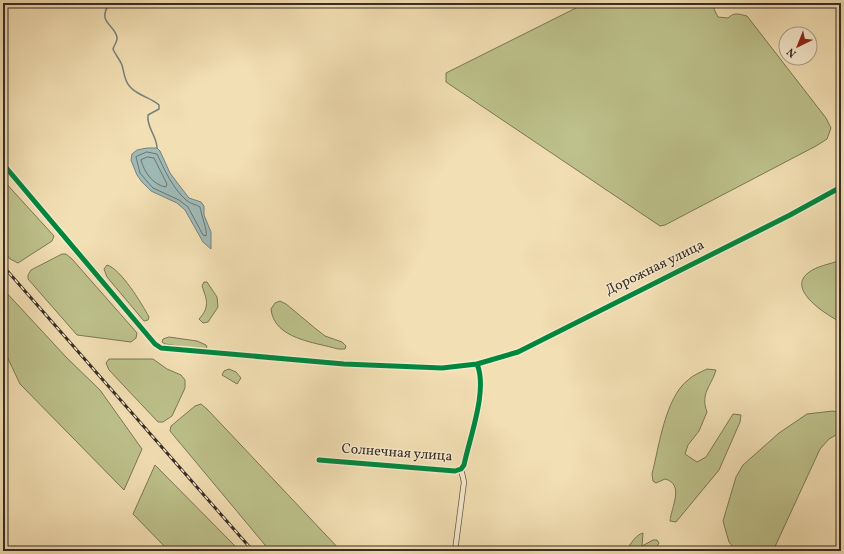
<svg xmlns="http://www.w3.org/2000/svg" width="844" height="554" viewBox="0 0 844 554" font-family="Vollkorn,serif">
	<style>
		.green { fill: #bdc18b; stroke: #7a7758 }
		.water { fill: #9fbab7; stroke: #76827d }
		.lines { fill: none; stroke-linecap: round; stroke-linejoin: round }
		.shore { stroke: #6c746e; stroke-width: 1 }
		.stream { stroke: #76827d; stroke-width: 1.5 }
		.street-casing { stroke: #665a49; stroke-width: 6 }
		.street { stroke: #f7eace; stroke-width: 4.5 }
		.rail-casing { stroke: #382d26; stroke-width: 3 }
		.rail { stroke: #f7eace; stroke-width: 1.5; stroke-dasharray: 4.5; stroke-linecap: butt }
		.cycleway-casing { stroke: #f7eace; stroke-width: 8 }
		.cycleway { stroke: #00873e; stroke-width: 5 }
		.labels { text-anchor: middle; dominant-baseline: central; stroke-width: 3; stroke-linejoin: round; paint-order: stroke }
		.street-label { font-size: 14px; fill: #382d26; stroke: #f7eace }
	</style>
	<rect width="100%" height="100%" fill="#f2dfb3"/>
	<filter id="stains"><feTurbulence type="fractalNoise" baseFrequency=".005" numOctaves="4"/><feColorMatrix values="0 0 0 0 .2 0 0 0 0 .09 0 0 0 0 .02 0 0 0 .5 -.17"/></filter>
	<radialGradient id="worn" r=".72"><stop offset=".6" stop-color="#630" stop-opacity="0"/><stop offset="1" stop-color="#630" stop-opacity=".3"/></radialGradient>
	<!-- green -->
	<path class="green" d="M586,3H716L714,9L718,17L728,18C734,12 739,14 747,16L826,118L831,128L827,139L816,146L665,225L660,226L446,82V73Z
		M3,180L54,236L52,241L18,263L10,259L3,250Z
		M62,254H66L72,259L137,333L136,338L131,342L77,335L28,279V275L31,270Z
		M841,260V322C828,316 786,290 808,273C816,266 831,264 841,260Z
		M107,265C121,269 142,304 149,317L148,320L144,321L107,277L104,269Z
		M204,282H207L217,297L218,307L208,322L203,323L199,319C210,307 207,300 202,286Z
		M3,289L66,357L100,390L142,449L124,490L20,384L3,348Z
		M280,301L286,304L316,329L325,336L342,342L346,346L345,349H338C314,342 274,339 271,309L275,303Z
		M169,337L197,341L206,345L207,347L205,350L165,344L162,342L163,339Z
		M109,359H153L167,369L181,375L185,380V388L172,416L163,422H158L109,370L106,363Z
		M229,369L236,372L241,378L237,384L222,375L224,371Z
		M707,369L716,370C711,387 700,393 707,412L699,431L688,445L685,454L697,462L706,457L733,414L741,415L740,422L719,470L676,522L670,521C671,508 685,484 665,479L656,483L653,481L652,474C659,447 665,398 688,380C693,375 701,372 707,369Z
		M201,404L207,409L341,551H270L170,431L171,426L195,406Z
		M833,411L841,413V432L829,439L820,449L773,551H737L729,542L723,521L736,477L743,465L779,433L807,414Z
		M155,465L240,551H169L133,514Z
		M643,533L642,546L653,540H657L659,543L654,551H629V546C633,541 636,535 643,533Z"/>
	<!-- water -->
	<path class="water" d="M147,148H157L160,151L170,173L179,185L189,198L201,202L204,206V215L211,232V249L203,242L185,210L177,203L151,191L142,182L137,175L131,160L132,154L137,150Z"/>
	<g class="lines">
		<!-- shore -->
		<path class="shore" d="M147,152L157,154C165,171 172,187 186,200C190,204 196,204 200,207C201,215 208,231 206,236L203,235L188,207L179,200L153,188L145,179L140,173L136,157Z
			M148,157L154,158L167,184L166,187C153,185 144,172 141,160Z"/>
		<!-- stream -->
		<path class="stream" d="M110,3C96,22 114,24 117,37C118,41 114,45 113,49C115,54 120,60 122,65C125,77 125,86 138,93C146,98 152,99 159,105V109L148,115C146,127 157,136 157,148"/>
		<!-- street casing -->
		<g class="street-casing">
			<path id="street" d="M3,164L155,344L161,348L344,364L442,368L477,364L518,352L790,215L841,187
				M319,460L455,471L461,469L464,465C470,436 488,390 477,364
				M455,551L464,482L461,469"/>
		</g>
		<!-- street -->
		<use href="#street" class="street"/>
		<!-- rail casing -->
		<g class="rail-casing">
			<path id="rail" d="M3,266L253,551"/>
		</g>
		<!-- rail -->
		<use href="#rail" class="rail"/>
		<!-- cycleway casing -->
		<g class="cycleway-casing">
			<path id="cycleway" d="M3,164L155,344L161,348L344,364L442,368L477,364L518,352L790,215L841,187
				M319,460L455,471L461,469L464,465C470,436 488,390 477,364"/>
		</g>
		<!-- cycleway -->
		<use href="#cycleway" class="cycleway"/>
	</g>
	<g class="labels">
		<!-- street labels -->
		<g class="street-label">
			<text transform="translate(655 268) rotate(-26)">Дорожная улица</text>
			<text transform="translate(397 453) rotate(4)">Солнечная улица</text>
		</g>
	</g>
	<!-- margin -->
	<rect width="844" height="554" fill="none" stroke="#f2dfb3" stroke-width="16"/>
	<rect x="4" y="4" width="836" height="546" fill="none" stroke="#382d26" stroke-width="2"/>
	<rect x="8" y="8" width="828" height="538" fill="none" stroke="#382d26"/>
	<!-- north arrow -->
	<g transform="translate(798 46) rotate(223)"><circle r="19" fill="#f7eace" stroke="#ab9e8b"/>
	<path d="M0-3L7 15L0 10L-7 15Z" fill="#8f2418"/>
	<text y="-6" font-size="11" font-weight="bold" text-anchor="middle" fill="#382d26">N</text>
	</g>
	<rect width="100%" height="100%" filter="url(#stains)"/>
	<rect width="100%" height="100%" fill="url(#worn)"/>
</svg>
